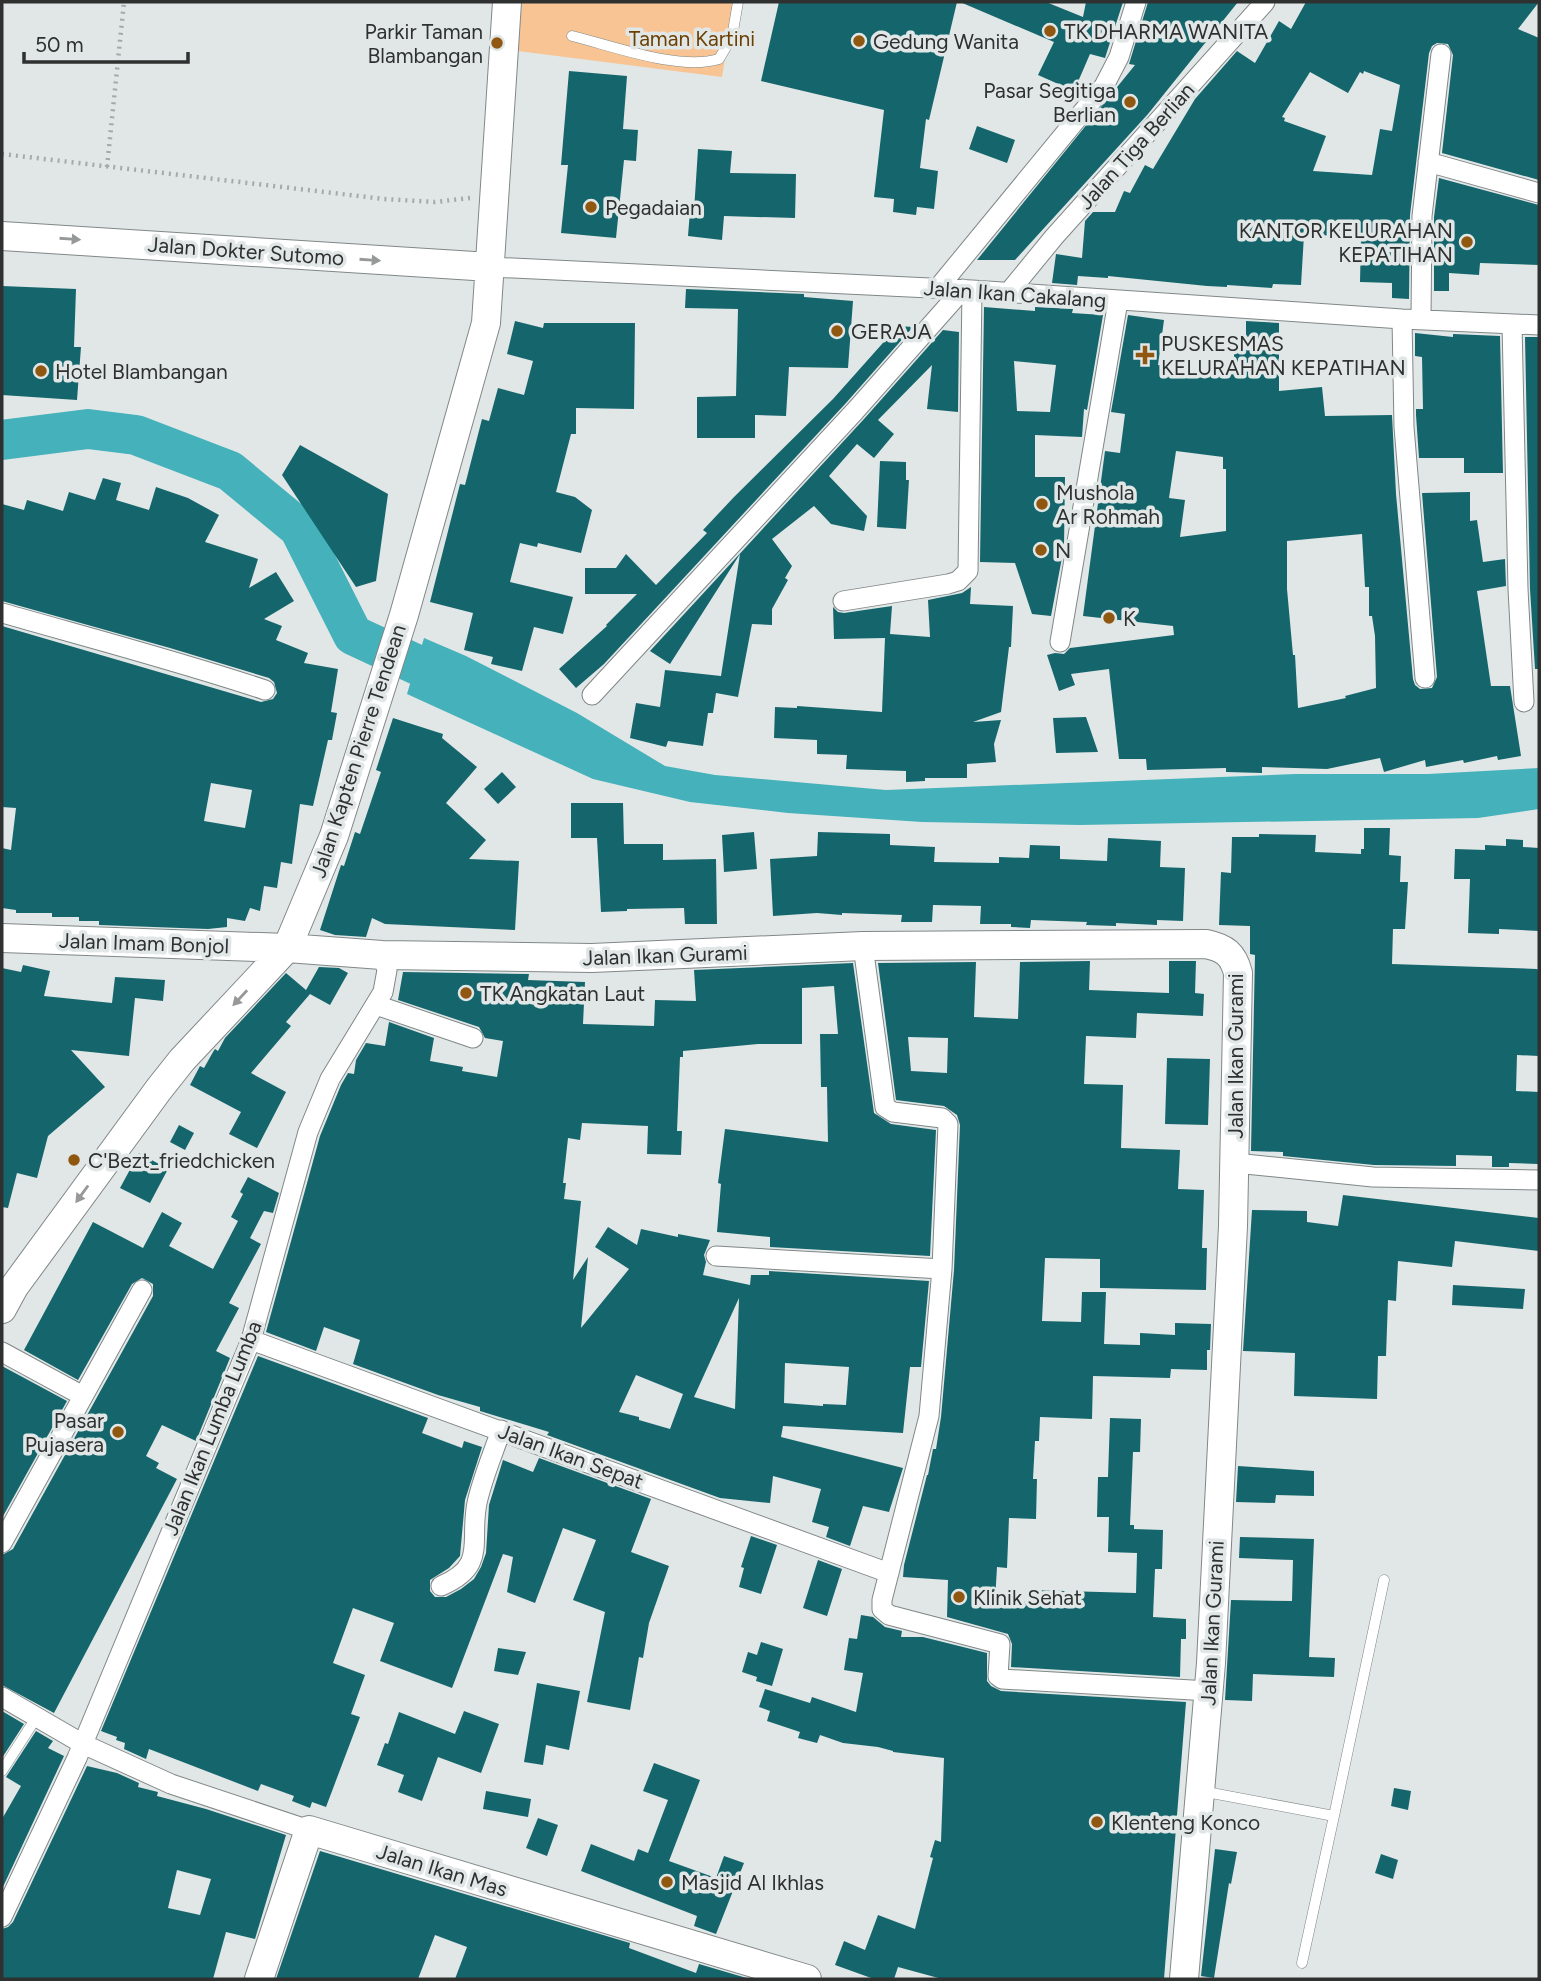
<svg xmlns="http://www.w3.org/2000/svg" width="1541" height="1981" viewBox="0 0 1541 1981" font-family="Figtree,sans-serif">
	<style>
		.green { fill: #f8c493 }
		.water { fill: #45b1ba }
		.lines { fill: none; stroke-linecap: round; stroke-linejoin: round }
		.river { stroke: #45b1ba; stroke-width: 40 }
		.building { fill: #15666c; fill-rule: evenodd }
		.lane-casing { stroke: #818787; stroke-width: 11 }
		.street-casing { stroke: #818787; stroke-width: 21 }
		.secondary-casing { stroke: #818787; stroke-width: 30 }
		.path { stroke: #a4a9a9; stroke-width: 4.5; stroke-dasharray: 2 5; stroke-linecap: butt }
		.lane { stroke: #fff; stroke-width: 10 }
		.street { stroke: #fff; stroke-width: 19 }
		.secondary { stroke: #fff; stroke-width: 28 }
		.oneway { fill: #979898 }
		.poi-dot { fill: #905711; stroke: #e1e7e7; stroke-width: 2.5 }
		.labels { text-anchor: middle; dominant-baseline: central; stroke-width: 7; stroke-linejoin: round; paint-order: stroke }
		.poi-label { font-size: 21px; fill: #2f3131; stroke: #e1e7e7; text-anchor: start }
		.park-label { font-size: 21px; fill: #6c3f03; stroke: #e1e7e7 }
		.street-label { font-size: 21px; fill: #2f3131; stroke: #e1e7e7 }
	</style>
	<rect width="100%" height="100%" fill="#e1e7e7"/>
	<!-- green -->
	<path class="green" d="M522,2H734L722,77L518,51Z"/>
	<!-- water -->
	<path class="water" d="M424,638L466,656L577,713L665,766L715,775L886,790L1296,774H1428L1539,768V809L1478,818L1079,825L922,822L788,813L690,802L593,779L407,694Z"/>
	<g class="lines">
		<!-- river -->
		<path class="river" d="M2,440L88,429L136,435L230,471L299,528L353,635L467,688"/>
	</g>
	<!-- building -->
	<path class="building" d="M779,2H957L929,120L926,119L920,168L938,171L934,209L917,207L916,215L893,212L894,199L874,197L884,110L761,81Z
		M960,2H1046L1083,17L1086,2H1123L1105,58L1090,54L1074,91L1038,75L1054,42Z
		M1148,2H1238L1148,114L1015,260H977L1135,65L1129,64Z
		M1306,2H1539L1518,29L1539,38V180L1442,153L1453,55L1448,44L1437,43L1432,46L1429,53L1410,215L1409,299L1392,298V283L1360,282L1361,239H1358V236L1304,235L1301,285L1273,284L1272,288L1227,285V287L1207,286L1108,276V278L1078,276L1077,285L1052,283L1056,254L1082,258L1085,221L1093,212H1115L1124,191L1130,193L1145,165L1153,169L1195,99L1237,51L1255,63L1279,21L1291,29ZM1364,71L1400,85L1392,131L1380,129L1372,175L1313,171L1326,136L1284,121L1285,118L1282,117L1310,72L1348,93L1360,72L1363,74Z
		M569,71L627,76L623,129L638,130L636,161L624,160L616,238L561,233L568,165H561Z
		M977,126L1015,140L1007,163L969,149Z
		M698,149L732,151L730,173L796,174L795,218L724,216L722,240L688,236L690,211H694Z
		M1439,178L1539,205V265L1480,263L1479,275L1449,273V291H1434V217Z
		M2,286L76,289L74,347H81L77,400L2,395Z
		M686,289L804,294V297L853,301L848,368L789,367L786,416L755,415V438H697V397L736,396L738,309L685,308Z
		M984,307L1035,311V307L1073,309L1072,313L1103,315L1087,410L1084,409L1082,437L1035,435V477H1065L1064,547L1051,616L1032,614L1015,563L980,562ZM1014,361L1056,365L1050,412L1017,411Z
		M1128,315L1164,320L1158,365L1172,367L1171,375H1228V363H1234V343H1246V321L1279,323V391L1322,387L1325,416L1392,415L1396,494L1413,679L1415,685L1420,689L1432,688L1437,677L1422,493L1470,492V521L1477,520L1483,562L1505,559L1506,586L1477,591L1491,686H1510L1521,756L1498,760L1497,756L1464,763L1463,760L1426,767L1425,760L1384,772L1380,758L1327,769L1262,767V773L1226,772V768L1147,770L1146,759H1119L1109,669L1071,674L1075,685L1059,691L1047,655L1055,653L1064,654L1070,648L1174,635L1173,626L1083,616L1105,451L1120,453L1125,414L1111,412ZM1176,451L1223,457V469H1226V531L1180,537L1185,500L1169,498ZM1362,534L1365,587H1369V616H1372L1375,636L1376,688L1345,696L1346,698L1298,708L1295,655H1293L1287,589V541Z
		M515,321L543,328L544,323H635L634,409L576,408V434H571L556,492L575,497L592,510L581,553L538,543L537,547L520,543L510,582L573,597L563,634L534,627L522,671L491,664L493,657L464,650L473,613L430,602L460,484L465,485L482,419L489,421L498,388L524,395L533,361L507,354Z
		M898,326L913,327L846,403L604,664L576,688L559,669L607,626L606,625L637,594H585V568H616L626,554L656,585L707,533L703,530L734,497L833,399Z
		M943,330L959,332L958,412L927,409L932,365L878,420L894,434L874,458L857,444L829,476L867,516L864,531L831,524L814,506L772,539L792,566L785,578L788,580L772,609V625L752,624L738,697L716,693L713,713H708L703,746L668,741L666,747L630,738L636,703L660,707L665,670L721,676L740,554L670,664L650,651L864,419Z
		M1415,333L1453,337V334L1500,336L1503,473H1464V458H1419L1416,415V409H1423L1422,357L1415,356Z
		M1525,337H1539V669H1535L1530,589Z
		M300,445L388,494L376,581L356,587L282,475Z
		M880,461L906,462V480H909L906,529L877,527Z
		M103,478L121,483L116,500L149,510L156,487L188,498L219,515L205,542L258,559L249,588L276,572L294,601L264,619L282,626L276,640L308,653L304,663L338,669L331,712L337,713L332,740H328L313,806L300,804L292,864L281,862L277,888L264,886L260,911L250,908L245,921L227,918V927L208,929L99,925V921H79V917H52V913H16V910L2,908V848L11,850L16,808L2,807V626L261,702L273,699L277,693L274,682L269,678L170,648L2,601V504L24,510L27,500L63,511L69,492L95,500ZM211,783L252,790L245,828L204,821Z
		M971,587L970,604L1013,606L1011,647H1009L1001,712L973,722L1001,720L994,744L996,762L967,764V778H925V781L906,782V771L846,769L847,755L817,754V740L774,738L775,707L797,708V706L882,712L885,638L834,639L833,607L838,612L844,613L892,606L890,634L930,637L928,600L962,593Z
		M1086,717L1098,752L1056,753L1053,718Z
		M393,718L443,734L442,738L477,767L446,803L486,840L469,859L519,861L515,930L385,924L372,918L366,937L335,935L320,930L341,865L344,866L355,832L360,834L381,772L376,770Z
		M502,772L516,787L498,804L484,789Z
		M571,803H623L624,844H663V860L716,859L717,924H685L684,908L627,909V911L601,912L597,838H571Z
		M1364,828H1390L1389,855L1401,856L1400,882H1408L1405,929H1393L1392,964L1537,969L1539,971V1056L1517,1055L1516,1091L1539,1092L1538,1164L1509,1163V1167H1492V1156L1456,1155V1166L1374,1165L1283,1156V1152L1251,1151L1255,955L1250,954V926L1219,925L1221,872L1231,873L1232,837H1259V834L1316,835L1315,852L1361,854V849H1364Z
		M754,832L757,869L724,872L722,835Z
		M818,832L890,834V845L935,847L934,862L999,863V857L1029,858L1030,845L1060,846V859L1107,861L1108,838L1161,841L1160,867L1185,868L1183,921L1157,920V925L1116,923V926L1086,925L1087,922L1031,920L1030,928L1011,927V924H980L981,906L933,905L932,922H901L902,915L842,913V915L817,913L773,916L770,859L817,856Z
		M1506,839L1523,840V847L1539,848V931L1499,929V934L1468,933L1470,879H1454L1455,849L1485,850V845L1506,846Z
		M1090,961L1089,990L1169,993V961H1196L1195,993L1204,994L1203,1016L1137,1013L1136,1038L1086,1036L1084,1084L1123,1085L1121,1148L1180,1150L1178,1189L1204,1190L1202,1248H1207L1206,1290L1100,1288V1259L1045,1258L1042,1321L1081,1322L1082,1292H1106L1104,1344L1140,1345V1333L1175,1335V1323L1211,1324L1210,1350H1207V1370L1171,1369L1170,1378L1093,1376L1092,1419L1040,1417L1039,1441H1035L1033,1479H1037L1036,1519L1009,1518L1007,1568L997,1567L995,1601L1029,1602V1590L1136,1593L1137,1553L1108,1552L1109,1517H1097L1098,1477H1108L1110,1418L1141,1419L1140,1452H1133L1130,1525H1134V1529L1163,1530L1162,1569H1155L1153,1617L1186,1619V1639H1181L1180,1677L1011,1667L1012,1644L1008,1634L947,1617L948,1580L903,1577L904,1565L927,1475H928L933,1449H936L941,1417L954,1270L960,1125L957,1115L944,1106L896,1100L878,963L976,962L974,1017L1018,1019L1020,962ZM908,1037L948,1038L947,1073L911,1071Z
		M853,963L874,1113L891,1124L936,1130L930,1256L770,1247V1237L717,1232L721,1184L718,1183L725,1129L828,1142L827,1087H821L820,1034H838L834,986L802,988V1044H758L683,1051V1057H680L677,1131H682L681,1155L647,1154L648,1126L582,1123L580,1140L568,1138L563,1183H566L564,1199L581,1201L573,1280L588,1257L581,1328L629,1269L595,1247L608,1227L637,1245L641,1229L678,1237V1234L710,1240L704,1255L706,1262L703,1275L750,1285L751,1275H769V1271L929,1281L921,1367H910L903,1433L783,1426L781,1437L903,1468L889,1512L863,1506L850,1546L826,1537L829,1527L812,1522L821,1489L773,1476L770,1503L720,1498L547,1435L549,1432L480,1411V1407L438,1395L353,1364L360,1340L324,1327L316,1351L266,1332L320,1136L341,1085L348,1073L354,1074L356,1060L366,1043L385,1046L389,1022L434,1038L430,1061L463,1067L462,1071L497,1077L503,1041L485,1038L479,1027L398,1000L403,972L529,974L528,980L585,982L583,1024L654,1026L655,1000L696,1001L694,970ZM739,1298L735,1409L694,1397ZM785,1363L849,1367L846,1405L823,1404V1406L784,1403ZM636,1375L683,1394L670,1429L639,1420V1417L619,1412Z
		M23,965L50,971L44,996L112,1003L115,977L165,980L163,1001L135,998L129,1056L71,1050L105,1087L48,1136L37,1178L17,1173L8,1208L2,1207V968L21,972Z
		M319,967L339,968L348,973L330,1005L310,994L286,1022L291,1026L251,1073L286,1092L257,1148L229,1134L241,1112L190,1085L200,1066L204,1068L213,1052L215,1049L218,1051L225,1038L286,973L306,990Z
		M1167,1058L1210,1059L1208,1125L1165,1124Z
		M179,1125L194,1133L185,1150L170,1142Z
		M139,1153L168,1169L150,1203L120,1188Z
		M248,1177L279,1193L273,1213L264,1211L250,1238L261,1244L229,1303L239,1308L216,1351L230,1358L196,1441L162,1425L146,1456L159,1463L156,1468L177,1479L54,1713L2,1685V1555L13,1549L153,1296V1284L142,1278L132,1284L78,1380L24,1350L93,1222L143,1248L162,1212L182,1223L169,1246L213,1269L238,1221L231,1217L243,1194L240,1192Z
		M1343,1195L1539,1218V1251L1455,1241L1452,1267L1398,1261L1396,1301L1388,1300L1386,1356H1378L1377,1399L1294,1396L1295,1353L1243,1351L1252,1210L1307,1211V1222L1338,1226Z
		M1453,1285L1525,1289L1523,1309L1452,1305Z
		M258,1356L428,1418L422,1433L462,1448L464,1441L482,1447L465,1500L460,1556L449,1568L430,1580V1591L435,1597H446L461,1589L474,1579L481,1567L486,1553L489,1505L503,1460L533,1472L539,1458L651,1499L631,1552L669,1566L649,1623L643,1658L639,1657L630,1710L587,1702L605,1612L573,1600L596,1540L563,1528L535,1603L507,1592L513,1557L503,1554L452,1688L380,1661L394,1623L353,1608L333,1663L365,1675L351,1714L360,1717L326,1807L312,1802L310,1808L292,1801L294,1796L261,1784L258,1791L149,1749L146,1759L124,1749L125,1743L116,1740L117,1737L101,1731Z
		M2,1366L67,1401L2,1518Z
		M1238,1466L1314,1471V1496L1276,1495L1275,1503L1236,1502Z
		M751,1536L777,1545L761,1594L739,1587L744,1568L741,1567Z
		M1240,1537L1314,1539L1309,1657L1335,1658L1334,1677L1253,1674L1252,1701L1225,1700L1231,1600L1292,1601L1293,1560L1239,1558Z
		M818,1560L842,1569L827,1616L803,1608Z
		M861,1615L873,1617L885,1627L902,1631L901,1637H923L987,1653V1681L991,1686L1001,1691L1186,1702L1164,1979H942L898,1967L894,1979H874L835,1965L844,1941L865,1950L878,1915L915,1929L933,1858L930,1857L935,1840L941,1842L944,1758L893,1752V1751L878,1747L843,1743L820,1735L817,1743L798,1738L800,1732L767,1721L770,1711L759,1707L765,1689L810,1703L812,1697L856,1712L863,1673L844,1670L849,1638L857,1639Z
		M761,1642L783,1649L772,1686L756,1681L757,1677L742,1672L748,1652L757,1655Z
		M498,1648L526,1652L518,1675L494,1671Z
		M537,1683L580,1691L569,1750L546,1745L543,1765L524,1762Z
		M2,1711L24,1724L2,1758Z
		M464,1711L499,1724L481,1773L438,1757L422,1801L398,1792L404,1775L377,1765L385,1743L388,1744L399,1712L455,1734Z
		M36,1731L53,1741L48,1748L64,1756L2,1889V1819L21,1786L6,1777Z
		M654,1763L700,1780L669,1861L716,1878L724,1856L744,1863L716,1934L694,1926L697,1916L581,1871L591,1844L634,1861L638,1849L648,1853L668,1800L643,1791Z
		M87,1766L117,1773L139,1783L138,1787L158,1792L157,1796L206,1809L286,1835L255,1939L226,1932L213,1979H2V1929L8,1927L13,1922ZM177,1870L211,1879L200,1915L168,1908Z
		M1394,1788L1411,1791L1408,1810L1391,1806Z
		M486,1791L531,1799L528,1817L483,1809Z
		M538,1818L558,1825L547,1856L526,1848Z
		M1215,1849L1237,1852L1231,1884L1229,1883L1214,1978L1201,1976Z
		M320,1851L630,1943L629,1948L696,1973L699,1964L750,1979H455L467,1947L435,1935L418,1979H276Z
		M1381,1854L1398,1860L1393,1879L1375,1873Z"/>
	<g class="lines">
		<!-- lane casing -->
		<g class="lane-casing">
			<path id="lane" d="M572,36C613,46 679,71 719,59L732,37L738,2
				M2,1771L36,1718
				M1201,1791L1334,1816L1384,1580
				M1302,1963L1334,1816"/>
		</g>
		<!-- street casing -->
		<g class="street-casing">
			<path id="street" d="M1428,162L1539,193
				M490,267L972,290L1402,319L1539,325
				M938,288L1104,86L1119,57L1136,2
				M1009,292L1054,237L1265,2
				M1402,319L1404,427L1425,678
				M1421,320L1422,216L1441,54
				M1512,325L1518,589L1524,702
				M843,601L948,584L958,581L968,571L972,290
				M2,613C90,638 178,661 265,690
				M1060,642L1118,301
				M592,695L855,411L963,289
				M863,946L885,1107L893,1112L942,1118L948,1124L942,1269L929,1416L882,1600V1609L889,1615L1000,1644L998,1676L1002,1679L1209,1691
				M376,1005L473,1038
				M1235,1163L1373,1177L1539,1180
				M716,1256L942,1269
				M251,1340L889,1573
				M2,1352L83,1396
				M2,1543L142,1290
				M441,1586C488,1566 469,1542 477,1503C482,1479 493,1454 501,1430
				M2,1697L83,1744L171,1784L309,1830
				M2,1917L77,1758L251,1340L308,1132L330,1079L383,992L387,970L382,955"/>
		</g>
		<!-- secondary casing -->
		<g class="secondary-casing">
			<path id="secondary" d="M2,236L490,267
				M2,938L287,948L382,955L592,958L863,946L1206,944C1225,948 1233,954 1238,973L1233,1226L1211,1663L1184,1979
				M2,1309L14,1287L159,1089L182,1060L287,948L334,836L404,615L486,323L507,2
				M259,1979L309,1830L807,1979"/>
		</g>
		<!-- path -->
		<path class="path" d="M2,154L384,199L435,202L470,198
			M107,167L124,2"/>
		<!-- lane -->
		<use href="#lane" class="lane"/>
		<!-- street -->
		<use href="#street" class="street"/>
		<!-- secondary -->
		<use href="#secondary" class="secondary"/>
	</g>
	<!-- one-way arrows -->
	<defs><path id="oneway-solid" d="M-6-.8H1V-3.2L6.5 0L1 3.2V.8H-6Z" transform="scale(1.75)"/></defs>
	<g class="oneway">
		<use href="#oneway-solid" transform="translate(70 239) rotate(4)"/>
		<use href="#oneway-solid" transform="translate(370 260) rotate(4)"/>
		<use href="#oneway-solid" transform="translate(240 998) rotate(133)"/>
		<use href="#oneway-solid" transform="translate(82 1194) rotate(126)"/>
	</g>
	<!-- markers -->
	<g class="poi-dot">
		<circle cx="1050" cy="31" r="7"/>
		<circle cx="859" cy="41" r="7"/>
		<circle cx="497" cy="43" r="7"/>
		<circle cx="1130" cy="102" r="7"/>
		<circle cx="591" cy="207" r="7"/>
		<circle cx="1467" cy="242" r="7"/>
		<circle cx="837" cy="331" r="7"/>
		<path d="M1141.5 344.5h7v7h7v7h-7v7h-7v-7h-7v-7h7z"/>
		<circle cx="41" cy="371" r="7"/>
		<circle cx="1042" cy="504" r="7"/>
		<circle cx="1041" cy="550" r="7"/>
		<circle cx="1109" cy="618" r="7"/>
		<circle cx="466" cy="993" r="7"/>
		<circle cx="74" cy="1160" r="7"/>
		<circle cx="118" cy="1432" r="7"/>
		<circle cx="959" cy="1597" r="7"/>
		<circle cx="1097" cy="1822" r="7"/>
		<circle cx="667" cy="1882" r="7"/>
	</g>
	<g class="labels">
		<!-- poi labels -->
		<g class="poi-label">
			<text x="483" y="31" text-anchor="end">Parkir Taman<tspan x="483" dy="24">Blambangan</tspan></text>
			<text x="1064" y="31">TK DHARMA WANITA</text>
			<text x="873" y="41">Gedung Wanita</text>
			<text x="1116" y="90" text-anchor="end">Pasar Segitiga<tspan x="1116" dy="24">Berlian</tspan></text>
			<text x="605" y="207">Pegadaian</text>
			<text x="1453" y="230" text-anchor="end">KANTOR KELURAHAN<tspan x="1453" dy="24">KEPATIHAN</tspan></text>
			<text x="851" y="331">GERAJA</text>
			<text x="1161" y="343">PUSKESMAS<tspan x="1161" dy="24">KELURAHAN KEPATIHAN</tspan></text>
			<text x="55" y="371">Hotel Blambangan</text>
			<text x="1056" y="492">Mushola<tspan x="1056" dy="24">Ar Rohmah</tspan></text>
			<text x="1055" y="550">N</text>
			<text x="1123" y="618">K</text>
			<text x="480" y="993">TK Angkatan Laut</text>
			<text x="88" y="1160">C'Bezt_friedchicken</text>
			<text x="104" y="1420" text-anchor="end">Pasar<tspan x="104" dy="24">Pujasera</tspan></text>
			<text x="973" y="1597">Klinik Sehat</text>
			<text x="1111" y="1822">Klenteng Konco</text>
			<text x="681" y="1882">Masjid Al Ikhlas</text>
		</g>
		<!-- park labels -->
		<g class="park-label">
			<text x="692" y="38">Taman Kartini</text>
		</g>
		<!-- street labels -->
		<g class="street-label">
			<text transform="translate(1136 146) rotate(-48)">Jalan Tiga Berlian</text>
			<text transform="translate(246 251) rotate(4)">Jalan Dokter Sutomo</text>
			<text transform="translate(1015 294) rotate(4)">Jalan Ikan Cakalang</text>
			<text transform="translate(358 751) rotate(-72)">Jalan Kapten Pierre Tendean</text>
			<text transform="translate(144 943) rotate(2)">Jalan Imam Bonjol</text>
			<text transform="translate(665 955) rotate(-2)">Jalan Ikan Gurami</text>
			<text transform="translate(1235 1056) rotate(-90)">Jalan Ikan Gurami</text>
			<text transform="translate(212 1428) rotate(-68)">Jalan Ikan Lumba Lumba</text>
			<text transform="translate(571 1456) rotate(20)">Jalan Ikan Sepat</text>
			<text transform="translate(1212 1623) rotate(-87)">Jalan Ikan Gurami</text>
			<text transform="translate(442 1870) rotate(17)">Jalan Ikan Mas</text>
		</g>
	</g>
	<!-- border -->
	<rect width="1541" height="1981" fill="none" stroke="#2f3131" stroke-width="7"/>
	<!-- scale -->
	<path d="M24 52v10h164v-10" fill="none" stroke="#2f3131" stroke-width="3.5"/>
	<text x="35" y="52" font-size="21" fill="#2f3131" stroke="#e1e7e7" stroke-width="5" paint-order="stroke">50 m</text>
</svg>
